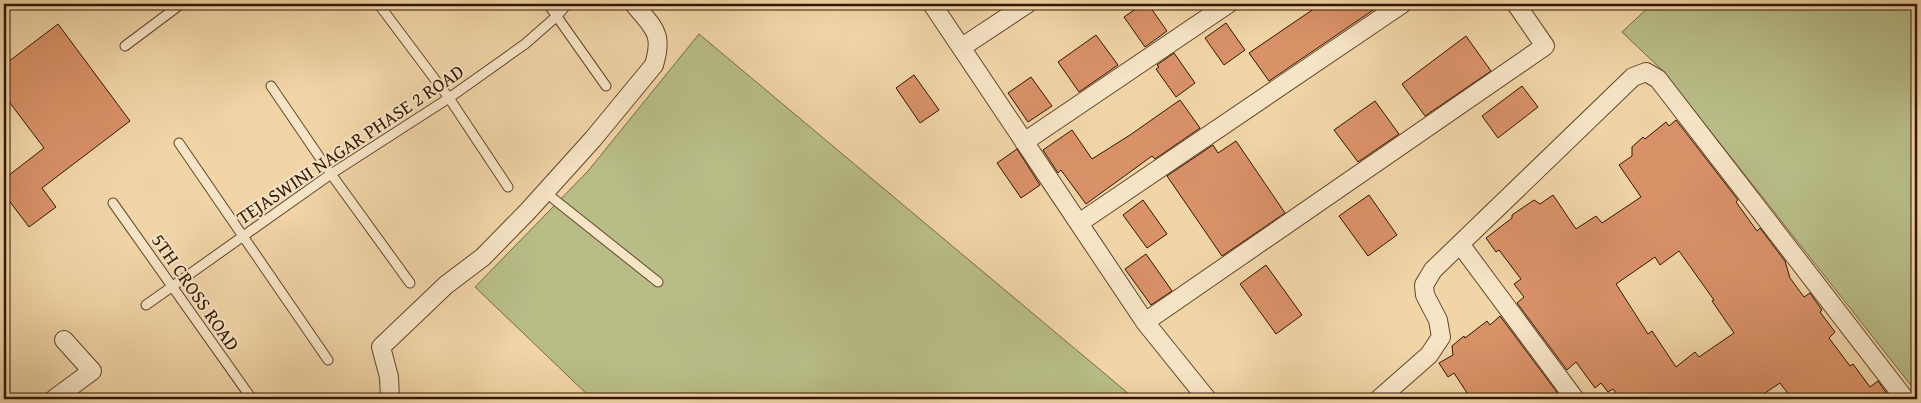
<svg xmlns="http://www.w3.org/2000/svg" width="1921" height="403" viewBox="0 0 1921 403" font-family="'Gentium Book Plus',serif">
	<style>
		.grass { fill: #b8bd88; stroke: #766a44 }
		.lines { fill: none; stroke-linecap: round; stroke-linejoin: round }
		.stream { stroke: #717865; stroke-width: 6 }
		.building { fill: #d99168; stroke: #331600; fill-rule: evenodd }
		.service-casing { stroke: #62462a; stroke-width: 11 }
		.minor-casing { stroke: #62462a; stroke-width: 20 }
		.service { stroke: #f6e4c6; stroke-width: 9 }
		.minor { stroke: #f6e4c6; stroke-width: 18 }
		.labels { text-anchor: middle; dominant-baseline: central; stroke-width: 4; stroke-linejoin: round; paint-order: stroke }
		.street-label { font-size: 19px; fill: #331600; stroke: #f6e4c6 }
	</style>
	<rect width="100%" height="100%" fill="#f1d5a7"/>
	<filter id="stains"><feTurbulence type="fractalNoise" baseFrequency=".004" numOctaves="4"/><feColorMatrix values="0 0 0 0 .2 0 0 0 0 .09 0 0 0 0 .02 0 0 0 .5 -.17"/></filter>
	<radialGradient id="worn" r=".72"><stop offset=".6" stop-color="#630" stop-opacity="0"/><stop offset="1" stop-color="#630" stop-opacity=".3"/></radialGradient>
	<!-- grass -->
	<path class="grass" d="M1652,4H1917V393L1663,71L1622,32Z
		M699,34L1135,399H592L475,287L588,171Z"/>
	<g class="lines">
		<!-- stream -->
		<path class="stream" d="M322,398L324,399"/>
	</g>
	<!-- building -->
	<path class="building" d="M1143,4H1148L1167,31L1145,47L1124,17Z
		M1321,4H1382L1269,81L1249,53Z
		M1226,23L1245,50L1224,65L1205,38Z
		M58,24L130,121L42,188L56,207L29,227L4,194V179L44,148L4,95V65Z
		M1096,35L1118,65L1079,92L1058,62Z
		M1466,36L1491,71L1425,116L1402,84Z
		M1174,53L1195,83L1176,97L1156,69L1159,67L1157,65Z
		M914,75L939,110L920,123L896,88Z
		M1031,77L1052,106L1028,122L1008,93Z
		M1522,86L1538,107L1498,138L1482,116Z
		M1180,100L1200,128L1155,159L1152,156L1086,204L1061,170L1058,173L1043,150L1072,130L1092,159L1130,135Z
		M1375,101L1399,134L1358,162L1334,130Z
		M1676,120L1738,200L1736,202L1757,231L1760,228L1785,261L1790,278L1804,297L1810,293L1822,310L1820,312L1835,332L1829,338L1850,366L1853,364L1870,387L1878,381L1888,395L1882,399H1792L1780,383L1756,399H1621L1613,389L1608,392L1601,383L1595,388L1576,362L1567,370L1517,303L1524,297L1514,284L1521,279L1499,250L1496,252L1486,238L1512,218V215L1534,200L1540,204L1553,195L1576,229L1596,216L1602,223L1641,197L1619,165L1632,156V147L1643,137L1645,139L1666,122L1669,126ZM1679,251L1714,300L1712,301L1734,333L1699,357L1695,352L1676,367L1652,331L1648,334L1616,284L1655,257L1660,265Z
		M1236,141L1285,213L1222,256L1167,176L1213,145L1218,153Z
		M1017,149L1040,185L1021,198L997,163Z
		M1369,195L1397,235L1368,256L1339,216Z
		M1143,200L1167,234L1147,248L1123,215Z
		M1146,254L1172,291L1151,305L1125,269Z
		M1266,265L1302,315L1276,334L1240,284Z
		M1500,316L1562,399H1471L1454,373L1448,377L1439,363L1453,355L1452,346L1464,336L1465,338L1487,321L1490,325Z"/>
	<g class="lines">
		<!-- service casing -->
		<g class="service-casing">
			<path id="service" d="M548,4L606,86
				M380,6L449,98L508,187
				M125,46L181,4
				M271,86L331,174L410,283
				M179,143L328,360
				M545,192L658,282
				M113,203L252,399
				M146,305L331,174L449,98L525,44L557,16L567,4"/>
		</g>
		<!-- minor casing -->
		<g class="minor-casing">
			<path id="minor" d="M932,4L1145,322L1207,399
				M962,47L1027,4
				M1024,142L1228,4
				M1079,223L1402,4
				M1460,244L1575,399
				M1145,322L1545,46L1516,4
				M54,399L92,371L64,340
				M390,399L389,377L381,347L446,285L483,257L528,211L593,139L654,65C664,32 653,28 634,4
				M1379,399L1429,355L1441,337L1438,320L1425,295L1424,285L1433,270L1633,77L1646,72L1658,79L1905,399"/>
		</g>
		<!-- service -->
		<use href="#service" class="service"/>
		<!-- minor -->
		<use href="#minor" class="minor"/>
	</g>
	<g class="labels">
		<!-- street labels -->
		<g class="street-label">
			<text transform="translate(350 144) rotate(-34)">TEJASWINI NAGAR PHASE 2 ROAD</text>
			<text transform="translate(196 292) rotate(55)">5TH CROSS ROAD</text>
		</g>
	</g>
	<!-- margin -->
	<rect width="1921" height="403" fill="none" stroke="#f1d5a7" stroke-width="20"/>
	<rect x="5" y="5" width="1911" height="393" fill="none" stroke="#331600" stroke-width="2.5"/>
	<rect x="10" y="10" width="1901" height="383" fill="none" stroke="#331600"/>
	<rect width="100%" height="100%" filter="url(#stains)"/>
	<rect width="100%" height="100%" fill="url(#worn)"/>
</svg>
